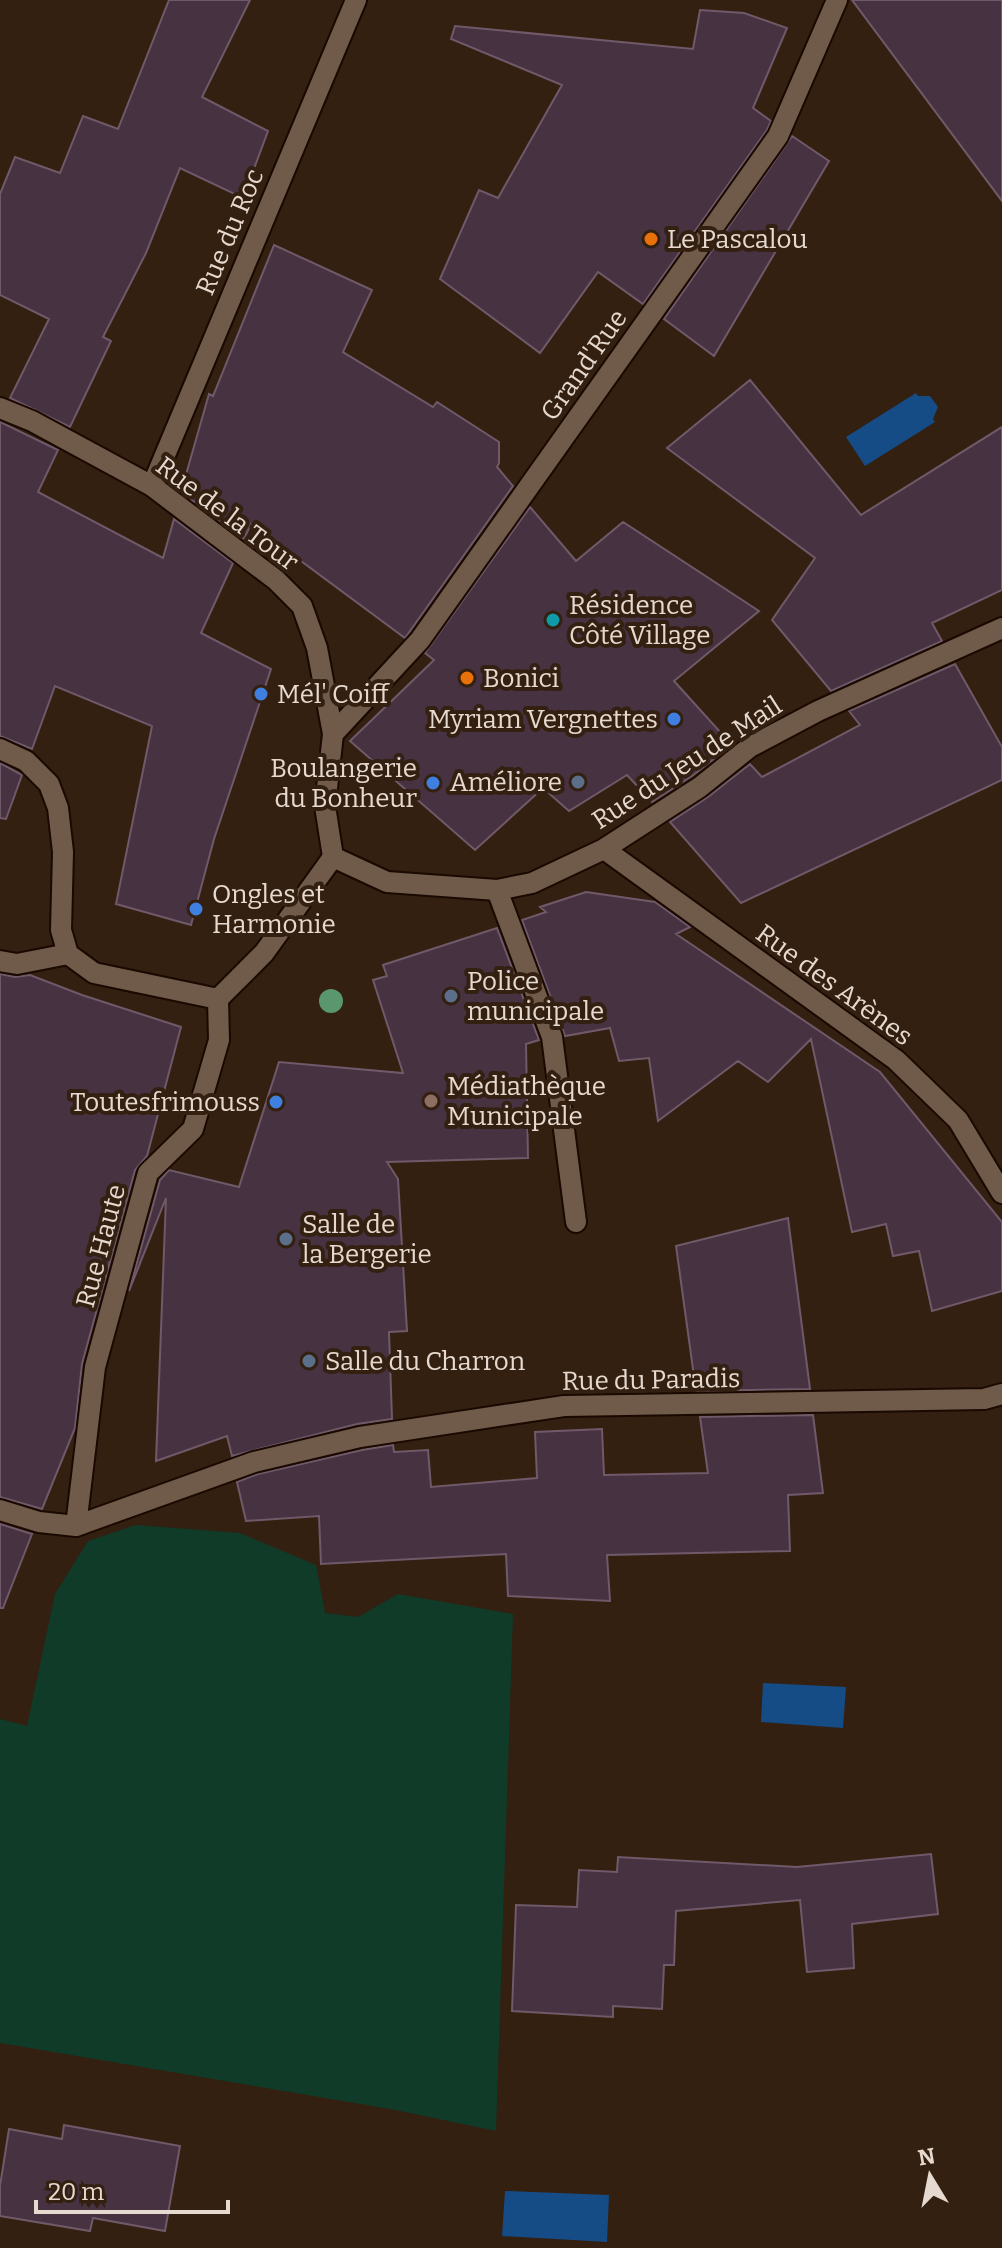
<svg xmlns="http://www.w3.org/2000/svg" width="1002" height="2248" viewBox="0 0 1002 2248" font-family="Bitter,serif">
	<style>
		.green { fill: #103b28 }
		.water { fill: #154c86 }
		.building { fill: #473241; stroke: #705969; stroke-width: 2 }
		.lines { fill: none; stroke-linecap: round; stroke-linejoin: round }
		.lane-casing { stroke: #1a0900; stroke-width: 24 }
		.street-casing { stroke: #1a0900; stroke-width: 24 }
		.lane { stroke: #705a49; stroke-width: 20 }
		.street { stroke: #705a49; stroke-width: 20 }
		.tree { fill: #5a966e }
		.food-dot { fill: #e8710a; stroke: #332011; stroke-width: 3 }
		.culture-dot { fill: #0f9aa8; stroke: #332011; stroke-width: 3 }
		.shop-dot { fill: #3f7fe0; stroke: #332011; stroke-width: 3 }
		.service-dot { fill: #5c6f8a; stroke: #332011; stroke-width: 3 }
		.education-dot { fill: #8d6e63; stroke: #332011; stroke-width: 3 }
		.labels { text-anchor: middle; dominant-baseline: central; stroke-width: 8; stroke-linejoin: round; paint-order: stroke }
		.street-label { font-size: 26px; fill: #e6d9cf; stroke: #332011 }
		.poi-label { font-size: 26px; fill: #e6d9cf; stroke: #332011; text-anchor: start }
	</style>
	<rect width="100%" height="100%" fill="#332011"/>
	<!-- green -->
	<path class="green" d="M136,1525L240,1533L316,1565L325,1613L358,1617L398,1594L513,1614L496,2131L396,2110L0,2043V1719L27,1726L55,1594L88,1541Z"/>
	<!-- water -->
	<path class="water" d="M916,393L918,396H930L938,407L933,419L935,422L865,466L846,437Z
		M763,1683L846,1687L843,1728L761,1722Z
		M505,2191L609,2195L607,2242L502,2236Z"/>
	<!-- building -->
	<path class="building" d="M169,0H250L202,97L268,131L243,198L180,168L146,253L103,337L111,341L70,427L10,398L49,319L0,295V194L15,157L60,173L83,116L118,129Z
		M852,0H1002V201Z
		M700,10L744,13L787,28L753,108L771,121L767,130L643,304L598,272L540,353L440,279L479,190L498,198L562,85L451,39L455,26L693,49Z
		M792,136L829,161L714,356L664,319Z
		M274,245L372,290L343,352L433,407L437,402L499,442V463L497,467L513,486L405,638L251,524L244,539L181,492L209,394L213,396Z
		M750,380L861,515L1002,427V590L932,623L942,641L831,691L772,620L815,558L667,448Z
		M0,422L58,450L38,492L163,558L174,519L233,563L201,633L271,669L214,839L191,925L116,904L152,726L55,686L32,749L0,736Z
		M530,507L576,561L623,522L759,611L674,681L732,745L692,776L652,802L627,775L569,811L543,788L475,850L350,741L434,660L425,653Z
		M955,664L1002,747V780L741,903L670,822L708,797L750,764L762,777L860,725L849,711Z
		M0,763L22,775L6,819L0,818Z
		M586,892L655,902L690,927L676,934L880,1072L1002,1222V1291L932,1311L919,1251L893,1256L886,1224L852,1232L811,1039L768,1082L738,1061L658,1121L649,1058L619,1061L610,1028L565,1036L522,920L546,912L540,907Z
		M497,928L539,1040L526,1044L528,1158L387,1162L398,1179L407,1331L389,1332L392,1419L357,1424L232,1456L227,1436L156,1461L166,1198L129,1291L160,1180L169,1170L239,1187L279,1062L403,1073L373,980L387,976L383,965Z
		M0,974L15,977L30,975L82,995L181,1027L147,1156L135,1170L82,1364L75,1428L42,1509L0,1497Z
		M788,1218L810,1389L696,1391L676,1246Z
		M813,1415L823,1493L788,1495L790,1551L607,1555L610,1601L508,1596L506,1554L321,1564L319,1516L246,1521L237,1482L258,1474L362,1450L393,1445L394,1452L428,1450L431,1487L537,1478L535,1432L602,1429L604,1475L708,1473L700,1417Z
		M0,1524L32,1534L3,1608H0Z
		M931,1854L938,1914L852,1924L854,1968L807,1972L800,1900L676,1911L674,1965H664L662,2009L613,2006V2017L512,2011L516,1905L577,1907L579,1870L617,1872L618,1857L797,1867Z
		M64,2125L180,2146L165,2231L93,2218L90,2231L0,2216V2186L9,2129L62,2139Z"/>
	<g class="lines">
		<!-- lane casing -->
		<g class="lane-casing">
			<path id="lane" d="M497,890L552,1037L576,1222"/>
		</g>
		<!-- street casing -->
		<g class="street-casing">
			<path id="street" d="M0,408L32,421L152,486L276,580L302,606L317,648L333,734L325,806L333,857L264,953L218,999
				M152,486L356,0
				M333,734L420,640L778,136L837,0
				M0,749L26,761L49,784L58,808L63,852L61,930L68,954L94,973L218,999
				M604,849L896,1060L958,1120L1002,1193
				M333,857L387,882L497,890L532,883L604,849L700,787L750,747L818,711L1002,628
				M0,961L17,964L68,954
				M0,1510L39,1522L76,1526L254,1462L360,1437L564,1406L984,1399L1002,1394
				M76,1526L95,1367L148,1173L193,1129L219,1040L218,999"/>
		</g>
		<!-- lane -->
		<use href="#lane" class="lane"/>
		<!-- street -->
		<use href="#street" class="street"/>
	</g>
	<!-- trees -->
	<circle class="tree" cx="331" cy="1001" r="12"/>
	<!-- markers -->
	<g class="food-dot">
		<circle cx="651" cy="239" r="8"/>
		<circle cx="467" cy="678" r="8"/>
	</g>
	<circle class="culture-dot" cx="553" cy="620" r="8"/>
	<g class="shop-dot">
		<circle cx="261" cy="694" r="8"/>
		<circle cx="674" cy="719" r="8"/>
		<circle cx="433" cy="783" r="8"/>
		<circle cx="196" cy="909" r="8"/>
		<circle cx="276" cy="1102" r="8"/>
	</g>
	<g class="service-dot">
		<circle cx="578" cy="782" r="8"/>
		<circle cx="451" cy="996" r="8"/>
		<circle cx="286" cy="1239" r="8"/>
		<circle cx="309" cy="1361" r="8"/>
	</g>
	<circle class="education-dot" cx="431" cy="1101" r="8"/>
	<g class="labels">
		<!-- street labels -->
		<g class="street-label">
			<text transform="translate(230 232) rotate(-67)">Rue du Roc</text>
			<text transform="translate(584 365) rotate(-55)">Grand'Rue</text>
			<text transform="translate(227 514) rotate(37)">Rue de la Tour</text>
			<text transform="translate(687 763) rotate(-33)">Rue du Jeu de Mail</text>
			<text transform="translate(834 985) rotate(36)">Rue des Arènes</text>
			<text transform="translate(101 1246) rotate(-75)">Rue Haute</text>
			<text transform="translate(651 1380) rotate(-1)">Rue du Paradis</text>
		</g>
		<!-- poi labels -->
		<g class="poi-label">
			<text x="667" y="239">Le Pascalou</text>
			<text x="569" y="605">Résidence<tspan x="569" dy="30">Côté Village</tspan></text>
			<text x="483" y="678">Bonici</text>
			<text x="277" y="694">Mél' Coiff</text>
			<text x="658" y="719" text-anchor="end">Myriam Vergnettes</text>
			<text x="417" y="768" text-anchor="end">Boulangerie<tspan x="417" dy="30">du Bonheur</tspan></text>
			<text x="562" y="782" text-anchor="end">Améliore</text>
			<text x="212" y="894">Ongles et<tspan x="212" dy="30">Harmonie</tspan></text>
			<text x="467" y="981">Police<tspan x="467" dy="30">municipale</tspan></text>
			<text x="447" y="1086">Médiathèque<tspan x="447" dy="30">Municipale</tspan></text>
			<text x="260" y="1102" text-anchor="end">Toutesfrimouss</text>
			<text x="302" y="1224">Salle de<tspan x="302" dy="30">la Bergerie</tspan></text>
			<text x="325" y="1361">Salle du Charron</text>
		</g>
	</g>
	<!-- north arrow -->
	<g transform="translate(930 2176) rotate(350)" stroke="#332011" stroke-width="6" paint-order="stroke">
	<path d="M0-6L14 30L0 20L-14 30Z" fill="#e6d9cf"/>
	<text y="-12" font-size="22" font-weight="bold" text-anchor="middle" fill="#e6d9cf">N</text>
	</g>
	<!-- scale -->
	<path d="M36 2200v12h192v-12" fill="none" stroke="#e6d9cf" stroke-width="4"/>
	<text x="48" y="2200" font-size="24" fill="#e6d9cf" stroke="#332011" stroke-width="6" paint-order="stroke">20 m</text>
</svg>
